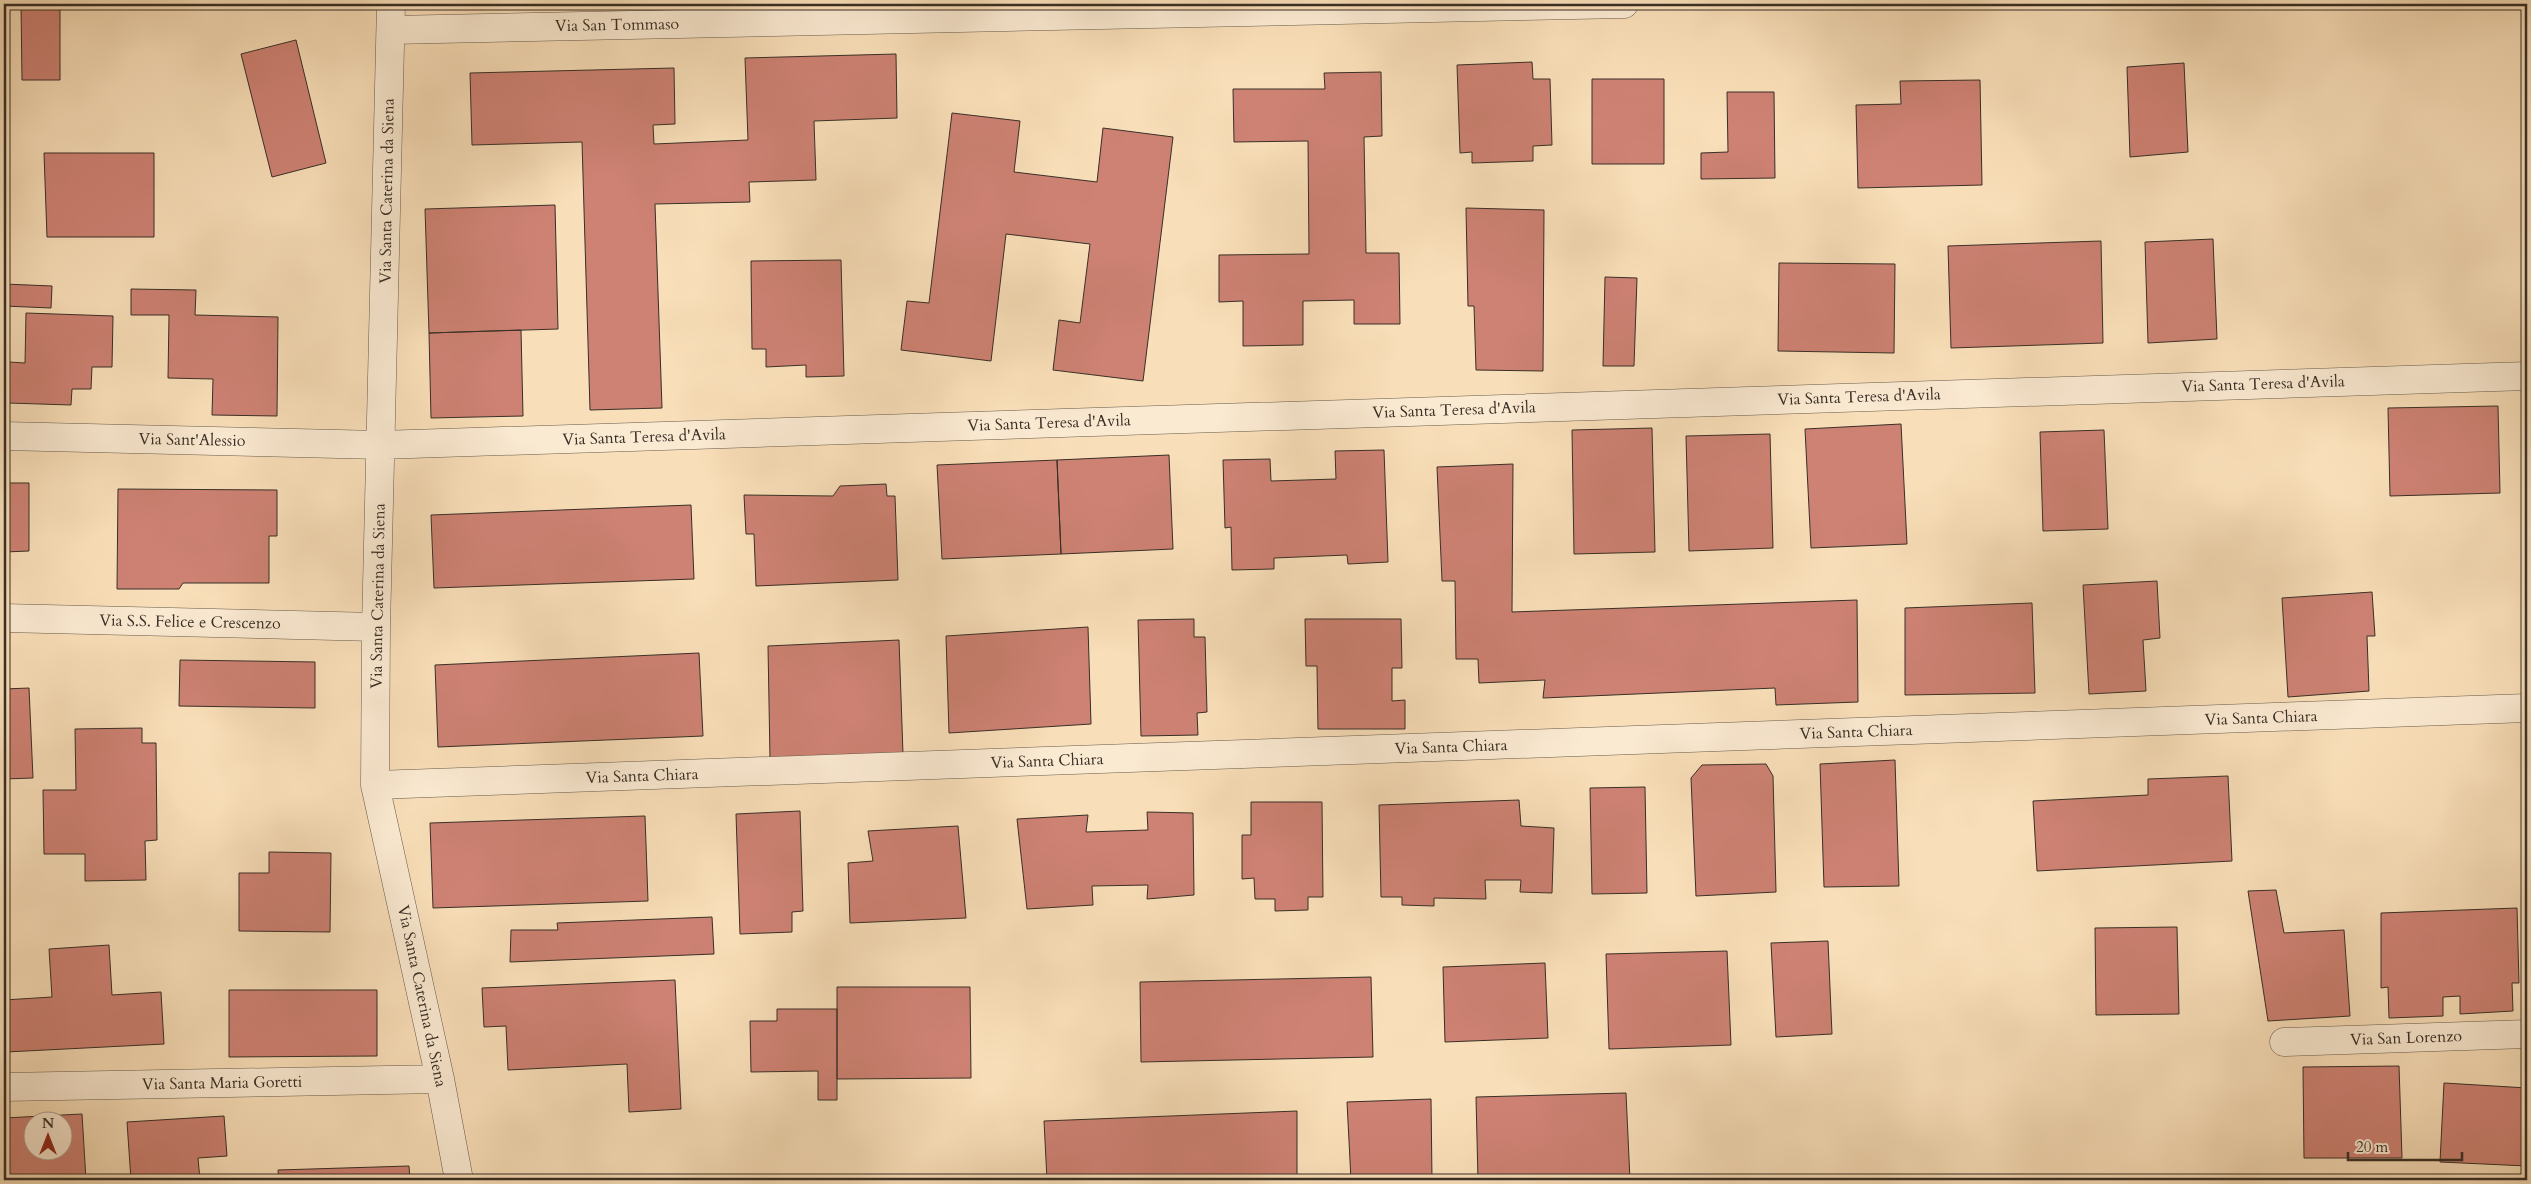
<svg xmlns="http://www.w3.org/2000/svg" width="2531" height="1184" viewBox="0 0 2531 1184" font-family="Cardo,serif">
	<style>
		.building { fill: #ce8274; stroke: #382f26; fill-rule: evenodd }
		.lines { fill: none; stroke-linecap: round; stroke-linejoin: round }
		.minor-casing { stroke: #685b4b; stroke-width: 29 }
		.minor { stroke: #fbead2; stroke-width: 28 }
		.labels { text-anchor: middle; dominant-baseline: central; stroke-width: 4; stroke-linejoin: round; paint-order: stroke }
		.street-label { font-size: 16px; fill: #382f26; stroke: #fbead2 }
	</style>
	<rect width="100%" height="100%" fill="#f9dfb9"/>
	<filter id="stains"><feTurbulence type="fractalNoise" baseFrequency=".004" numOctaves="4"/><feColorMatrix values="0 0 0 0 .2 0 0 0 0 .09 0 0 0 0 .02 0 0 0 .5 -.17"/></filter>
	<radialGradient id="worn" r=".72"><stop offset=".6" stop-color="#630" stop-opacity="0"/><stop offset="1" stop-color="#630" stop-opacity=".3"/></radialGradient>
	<!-- building -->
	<path class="building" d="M21,4H60V80H22Z
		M296,40L326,163L272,177L241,54Z
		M896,54L897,118L814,121L816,180L749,182L750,202L655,204L662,408L590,410L582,142L472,145L470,73L674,68L675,124L653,125L654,144L748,140L745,58Z
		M1532,62L1533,79H1550L1552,145L1533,146V161L1472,163V152L1460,153L1457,65Z
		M2184,63L2188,152L2130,157L2127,67Z
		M1381,72L1382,136L1364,137L1366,253H1399L1400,324H1354V300L1303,301V345L1243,346V301L1219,302V255L1309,254L1308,141L1234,142L1233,89H1325L1324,73Z
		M1592,79H1664V164H1592Z
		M1980,80L1982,185L1858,188L1856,105L1901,104L1900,81Z
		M1727,92H1774L1775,178L1701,179V153L1728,152Z
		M952,113L1020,121L1014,172L1097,182L1103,128L1173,137L1143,381L1053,370L1059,320L1080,323L1090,244L1006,234L991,361L901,350L907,301L929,303Z
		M44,153H154V237H47Z
		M555,205L558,329L429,333L425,209Z
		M1466,208L1544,210L1543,371L1476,370L1474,306H1468Z
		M2213,239L2217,339L2148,343L2145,242Z
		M2101,241L2103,343L1951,348L1948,246Z
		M841,260L844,376L806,377V365L766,367V349H752L751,261Z
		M1779,263L1895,264L1894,353L1778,351Z
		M1605,277L1637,278L1634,366H1603Z
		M4,284L52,286L51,308L4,306Z
		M131,289L196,290L195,315L278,317L277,416L212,415L213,379L168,378L169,315H131Z
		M26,313L113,316L112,367H92L91,389H72L71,405L8,403L9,362L25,363Z
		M521,330L523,416L431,418L429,333Z
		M2498,406L2500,493L2390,496L2388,408Z
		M1901,424L1907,544L1811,548L1805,429Z
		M1652,428L1655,552L1574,554L1572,430Z
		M2104,430L2108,529L2043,531L2040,432Z
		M1770,434L1773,548L1689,551L1686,436Z
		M1384,450L1388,562L1348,564L1347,555L1274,558V569L1232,570L1231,527L1225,528L1223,460L1270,459L1271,481L1336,479L1335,451Z
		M1169,455L1173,549L1061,554L1057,460Z
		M1057,460L1061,554L942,559L937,465Z
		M1513,464L1512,612L1857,600L1858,702L1776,705L1775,688L1543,698L1545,680L1479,683L1478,659H1456L1455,581H1442L1437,467Z
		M4,483H29V551L4,552Z
		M886,484L887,496H895L898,580L756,586L754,534H746L744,495L833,496L840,486Z
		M118,489L277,490V536H269V583H183L179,589H117Z
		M691,505L694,579L434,588L431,515Z
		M2157,581L2160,638L2143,640L2146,691L2089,694L2083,585Z
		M2372,592L2375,636H2367L2369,691L2288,697L2282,598Z
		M2032,603L2035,693L1905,695V608Z
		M1194,619V637H1205L1207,712L1197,713L1198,735L1141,736L1138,620Z
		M1305,619H1401L1402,668H1392V701L1405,700V729H1318L1317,666H1306Z
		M1088,627L1091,724L949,733L946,636Z
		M899,640L903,754L770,759L768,646Z
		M699,653L703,736L438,747L435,665Z
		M180,660L315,662V708L179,706Z
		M29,688L33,778L4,779V689Z
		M142,728V743H156L157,840L145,841L146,880L85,881V854H44L43,790H76L75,729Z
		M1895,760L1899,886L1824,887L1820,764Z
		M1766,764L1773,776L1776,892L1696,896L1691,778L1702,765Z
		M2228,776L2232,861L2037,871L2033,801L2148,795V779Z
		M1645,787L1647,893L1592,894L1590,788Z
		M1519,800L1521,826L1554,828L1552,893L1520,892L1521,880H1485L1486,899L1434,898V906L1402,905V897H1381L1379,805Z
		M1251,802H1322L1323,897H1308V910L1275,911V899H1255L1254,878L1242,879V835H1251Z
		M800,811L803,911L792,912V932L740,934L736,814Z
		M1147,812L1193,813L1194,895L1147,899L1148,885L1092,886L1093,905L1027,909L1017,819L1088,815L1086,832L1148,830Z
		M645,816L648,901L433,908L430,823Z
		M958,826L966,918L850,923L848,863L873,861L868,831Z
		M269,852L331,853L330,932L239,931V873H269Z
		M2276,890L2284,933L2344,930L2350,1016L2268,1021L2248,891Z
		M2517,908L2519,983H2512L2513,1011L2460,1014V996L2443,997V1016L2389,1018L2388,987L2381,988V913Z
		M712,917L714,954L510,962L511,930H558L557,923Z
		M2177,927L2179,1014L2096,1015L2095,928Z
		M1828,941L1832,1034L1776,1037L1771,943Z
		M109,945L112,995L161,992L164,1044L6,1052L4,1000L52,997L49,949Z
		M1727,951L1731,1045L1609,1049L1606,954Z
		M1545,963L1548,1038L1445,1042L1443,967Z
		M1371,977L1373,1057L1141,1062L1140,982Z
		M675,980L681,1109L629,1112L627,1064L508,1070L506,1026L484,1027L482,988Z
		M837,987H970L971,1078L837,1079Z
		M229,990H377V1056L229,1057Z
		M777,1009H837V1100H818V1071L751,1072L750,1021H777Z
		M2399,1066L2402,1158H2304L2303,1067Z
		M2444,1083L2527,1088V1166L2440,1162Z
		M1626,1093L1630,1180H1478L1476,1097Z
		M1431,1099L1432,1180H1351L1347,1102Z
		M1297,1111V1180H1047L1044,1121Z
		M82,1114L86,1180H4V1118ZM32,1122H62V1152H32Z
		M224,1116L227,1156L198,1158L200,1180H131L127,1122Z
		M409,1166L410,1180H279L278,1170Z"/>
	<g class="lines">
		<!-- minor casing -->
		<g class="minor-casing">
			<path id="minor" d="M391,4L376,627L375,785L440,1079L459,1180
				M391,30L1624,4
				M4,436L380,445L2527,376
				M4,618L376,627
				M375,785L2527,708
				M2284,1042L2527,1034
				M4,1087L440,1079"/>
		</g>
		<!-- minor -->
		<use href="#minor" class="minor"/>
	</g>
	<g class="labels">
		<!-- street labels -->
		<g class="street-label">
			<text transform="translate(617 25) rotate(-1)">Via San Tommaso</text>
			<text transform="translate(387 191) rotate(-89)">Via Santa Caterina da Siena</text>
			<text transform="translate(2263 384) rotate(-2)">Via Santa Teresa d'Avila</text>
			<text transform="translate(1859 397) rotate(-2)">Via Santa Teresa d'Avila</text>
			<text transform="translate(1454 410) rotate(-2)">Via Santa Teresa d'Avila</text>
			<text transform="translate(1049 423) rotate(-2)">Via Santa Teresa d'Avila</text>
			<text transform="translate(644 437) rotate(-2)">Via Santa Teresa d'Avila</text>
			<text transform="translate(192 440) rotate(1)">Via Sant'Alessio</text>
			<text transform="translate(378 596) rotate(-89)">Via Santa Caterina da Siena</text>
			<text transform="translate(190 622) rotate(1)">Via S.S. Felice e Crescenzo</text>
			<text transform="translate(2261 718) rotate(-2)">Via Santa Chiara</text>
			<text transform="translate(1856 732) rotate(-2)">Via Santa Chiara</text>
			<text transform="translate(1451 747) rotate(-2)">Via Santa Chiara</text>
			<text transform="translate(1047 761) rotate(-2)">Via Santa Chiara</text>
			<text transform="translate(642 776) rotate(-2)">Via Santa Chiara</text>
			<text transform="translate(422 996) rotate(78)">Via Santa Caterina da Siena</text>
			<text transform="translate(2406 1038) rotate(-2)">Via San Lorenzo</text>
			<text transform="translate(222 1083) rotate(-1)">Via Santa Maria Goretti</text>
		</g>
	</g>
	<!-- margin -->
	<rect width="2531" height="1184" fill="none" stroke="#f9dfb9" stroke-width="20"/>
	<rect x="5" y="5" width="2521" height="1174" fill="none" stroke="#382f26" stroke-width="2.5"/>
	<rect x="10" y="10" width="2511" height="1164" fill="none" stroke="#382f26"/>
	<!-- north arrow -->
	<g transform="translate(48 1136)"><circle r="24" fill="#fbead2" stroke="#ad9f8d"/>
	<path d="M0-4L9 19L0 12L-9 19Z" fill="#8f2418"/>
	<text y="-8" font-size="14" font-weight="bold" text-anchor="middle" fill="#382f26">N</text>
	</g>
	<!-- scale -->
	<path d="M2348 1152v8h114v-8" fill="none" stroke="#382f26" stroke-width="2.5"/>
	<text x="2356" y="1152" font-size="15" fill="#382f26" stroke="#fbead2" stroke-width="4" paint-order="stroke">20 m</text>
	<rect width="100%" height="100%" filter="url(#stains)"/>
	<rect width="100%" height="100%" fill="url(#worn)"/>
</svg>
